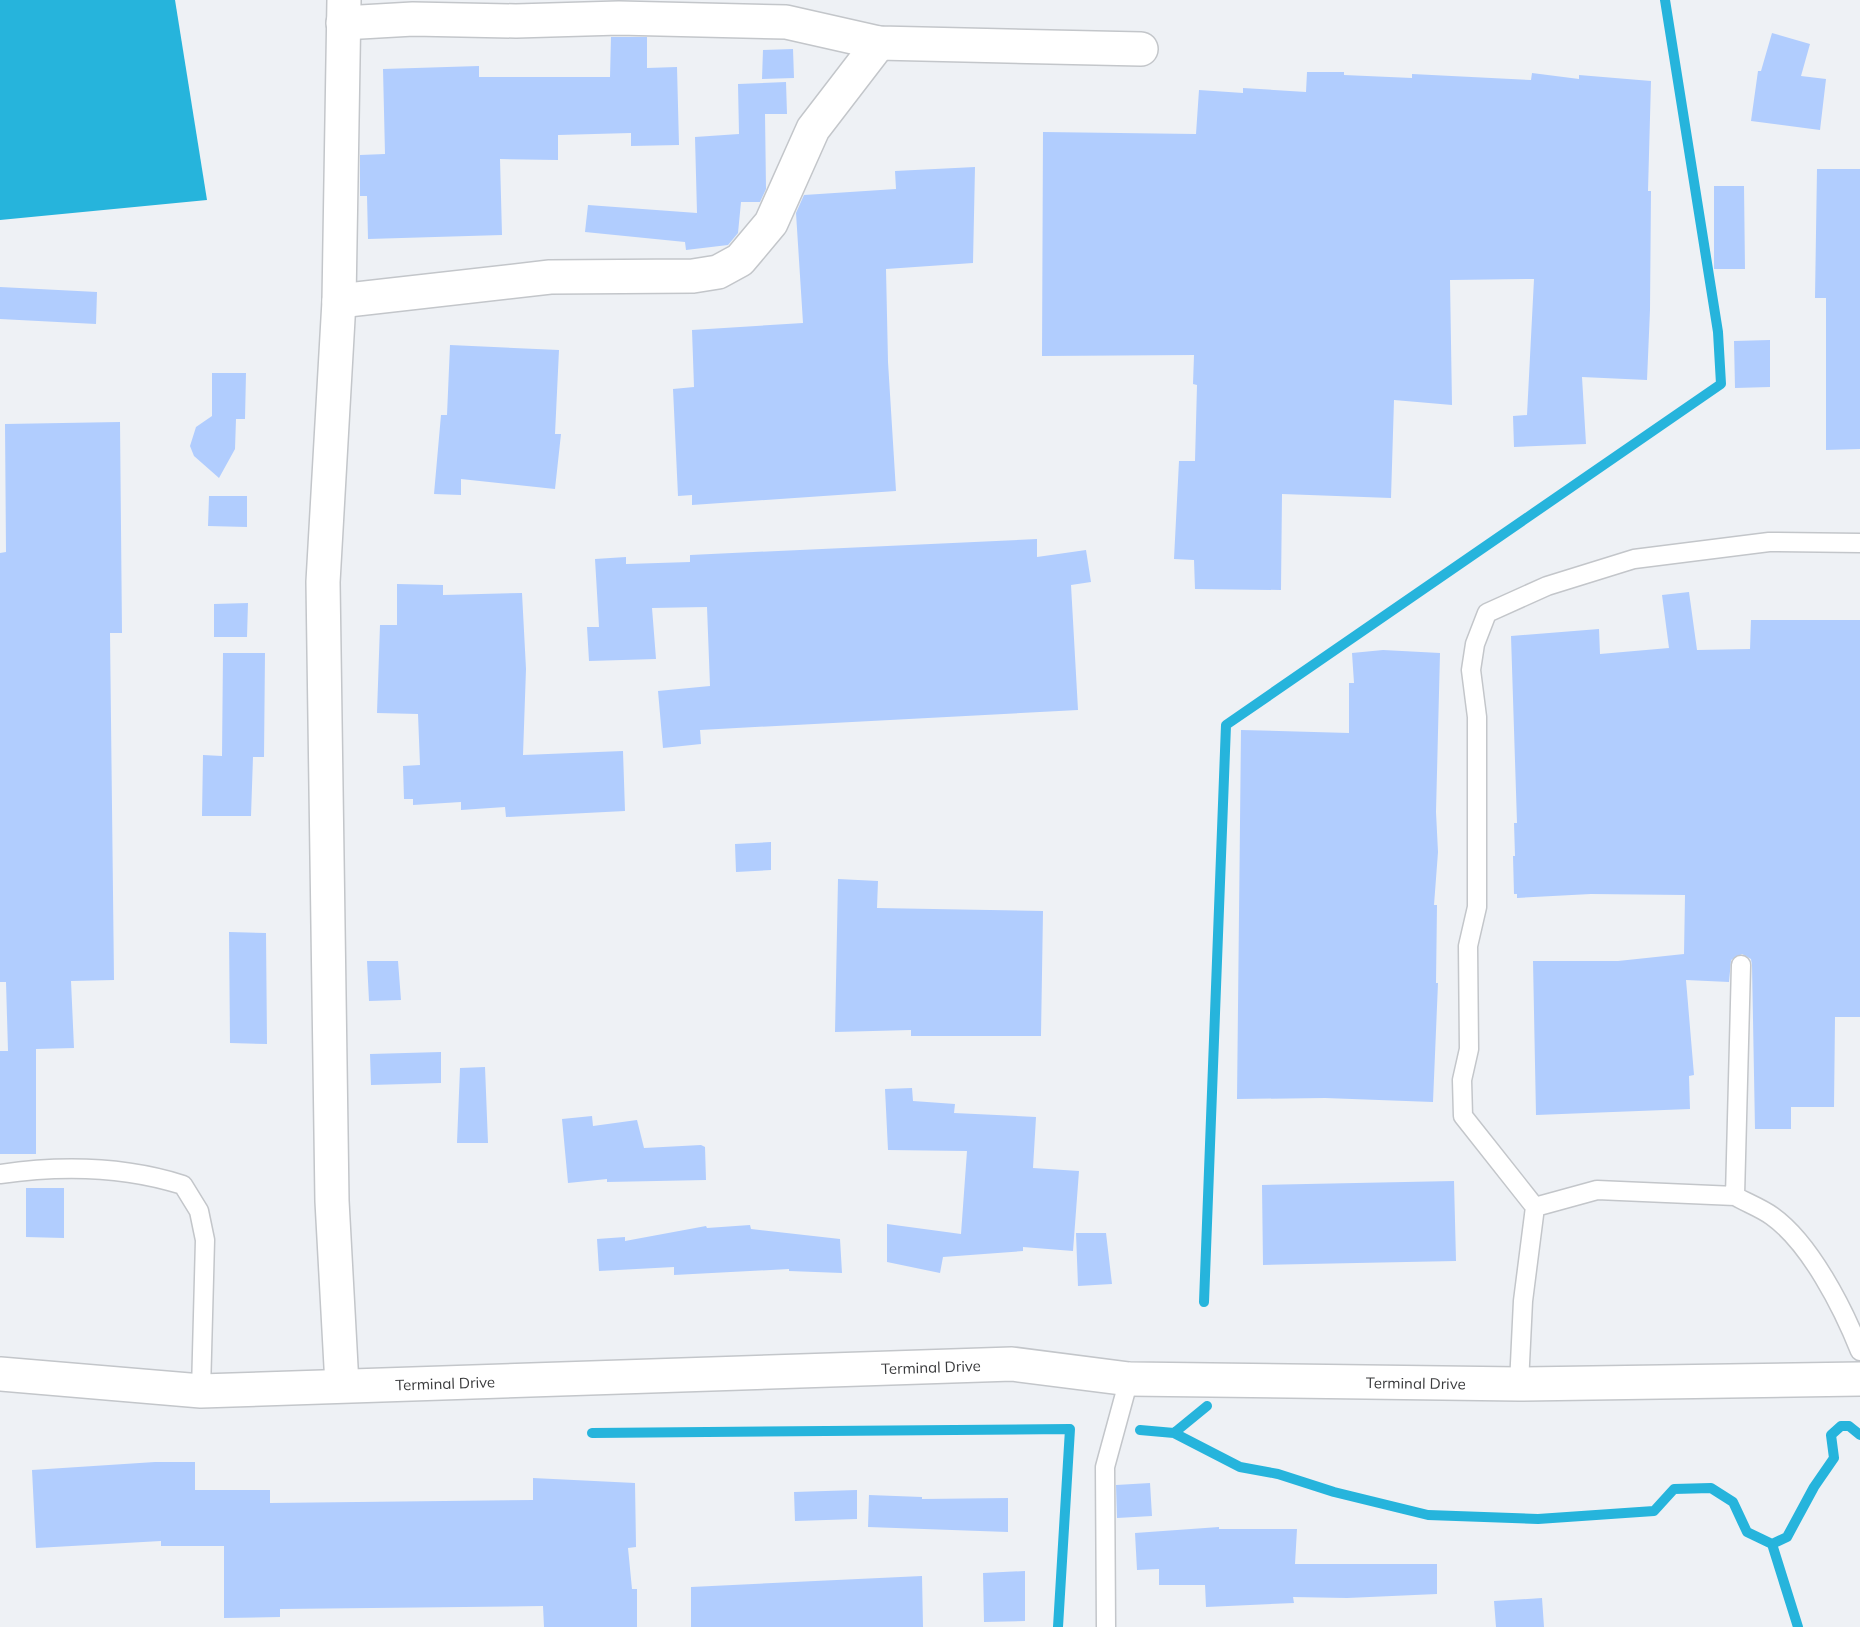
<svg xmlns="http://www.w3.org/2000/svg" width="1860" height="1627" viewBox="0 0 1860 1627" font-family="Mulish,sans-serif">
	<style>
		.water { fill: #26b4dc }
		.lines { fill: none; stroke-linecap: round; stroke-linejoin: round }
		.stream { stroke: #26b4dc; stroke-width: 10 }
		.building { fill: #b1cdfe }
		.service-casing { stroke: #c3c6ca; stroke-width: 21 }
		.minor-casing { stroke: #c3c6ca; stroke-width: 36 }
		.service { stroke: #fff; stroke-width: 18 }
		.minor { stroke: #fff; stroke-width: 33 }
		.labels { text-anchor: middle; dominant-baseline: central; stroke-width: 4.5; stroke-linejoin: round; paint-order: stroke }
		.street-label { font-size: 15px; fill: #3a3b3d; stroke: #fdfeff }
	</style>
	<rect width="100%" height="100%" fill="#eef1f5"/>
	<!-- water -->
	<path class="water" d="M0,0H175L207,200L0,220Z"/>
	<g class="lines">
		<!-- stream -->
		<path class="stream" d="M1204,1302L1226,725L1721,384L1718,332L1665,0
			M1140,1430L1174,1433L1240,1467L1278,1474L1334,1492L1428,1515L1538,1519L1654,1511L1674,1489L1711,1488L1733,1502L1747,1532L1772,1544L1798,1627
			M592,1433L1070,1429L1058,1627
			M1174,1433L1207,1406
			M1772,1544L1787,1537L1814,1487L1834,1458L1831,1435L1841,1426H1849L1860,1435"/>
	</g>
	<!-- building -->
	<path class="building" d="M1772,33L1810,44L1801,76L1826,79L1820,130L1751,121L1758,71H1761Z
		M611,37H647V68L677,67L679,145L631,146V133L558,135V160L500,159L502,235L368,239L367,196H360V155L385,154L383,69L479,66V77H610Z
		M793,49L794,78L762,79L763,50Z
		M1307,72H1344V75L1412,78V74L1531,80L1532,73L1579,79V75L1651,81L1648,191H1651L1650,310L1647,380L1582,377L1586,444L1514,447L1513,416L1527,415L1534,279L1450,280L1452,405L1394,400L1391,498L1282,494L1281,590L1195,589L1194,560L1174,559L1179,461H1195L1197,385L1193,384L1194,355L1042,356L1043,132L1196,134L1199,90L1243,93V88L1306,92Z
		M786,82L787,114H765L766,189L760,202H741L738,233L728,245L686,250L685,242L585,232L588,205L697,213L695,137L739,134L738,84Z
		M975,167L973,263L886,269L888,362L896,491L692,505V495L678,496L673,389L694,387L692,330L803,323L796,213L804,195L896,189L895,171Z
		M1817,169H1860V449L1826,450V298H1815Z
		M1714,186H1744L1745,269H1714Z
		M0,287L97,292L96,324L0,319Z
		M1770,340V387L1735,388L1734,341Z
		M450,345L559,350L555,434H561L555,489L461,479V495L434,494L441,415H447Z
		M212,373H246L245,419H236L235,449L219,478L194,456L190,446L196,427L212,416Z
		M120,422L122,633H110L114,980L71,981L74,1048L36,1049V1154H0V1051H8L6,982H0V553L6,552L5,424Z
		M209,496H247V527L208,526Z
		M1037,539V557L1086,550L1091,582L1071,585L1078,710L700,730L701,744L663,748L658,691L710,686L707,607L652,608L656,659L589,661L587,627H599L595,559L626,557V564L690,562V555Z
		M397,584L443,585V595L522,593L526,669L523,755L623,751L625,811L506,817L505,807L461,810V802L413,805V799H404L403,766L420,765L418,714L377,713L380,625H397Z
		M1689,592L1697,650L1750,649L1751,620H1860V1017H1835L1834,1107H1791V1129H1755L1752,965L1751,959L1742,954L1731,960L1729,982L1686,980L1694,1075L1689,1076L1690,1109L1536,1115L1533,961H1618L1684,954L1685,895L1591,894L1517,898V894H1514L1513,856H1515L1514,823H1517L1511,636L1599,629L1600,654L1669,648L1662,595Z
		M248,603L247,637H214V604Z
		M1383,650L1440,653L1436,812L1438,852L1434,905H1437L1436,983H1438L1433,1102L1325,1098L1237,1099L1241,730L1349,733V683H1354L1352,653Z
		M223,653H265L264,757H253L251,816H202L203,755L222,756Z
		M771,842V870L736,872L735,844Z
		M838,879L878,881L877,908L1043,911L1041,1036H911V1030L835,1032Z
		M229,932L266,933L267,1044L230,1043Z
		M367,961H398L401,1000L369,1001Z
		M441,1052V1083L371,1085L370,1054Z
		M485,1067L488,1143H457L460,1068Z
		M912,1088L913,1101L955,1104L954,1113L1036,1117L1033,1168L1079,1171L1073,1251L1023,1247V1251L943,1257L940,1273L887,1262V1224L961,1234L967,1151L888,1150L885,1089Z
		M592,1116L593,1126L637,1120L644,1148L701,1145L705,1147L706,1180L607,1182V1179L568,1183L562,1119Z
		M1454,1181L1456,1261L1263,1265L1262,1185Z
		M26,1188H64V1238L26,1237Z
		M750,1225L751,1229L840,1239L842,1273L789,1271V1269L674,1275V1267L599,1271L597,1239L625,1237V1241L706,1226L707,1228Z
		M1076,1233H1106L1112,1284L1078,1286Z
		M155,1462H195V1490H270V1503L533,1500V1478L635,1483L636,1547L628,1548L632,1589H637V1627H544L543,1606L280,1609V1617L224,1618V1546H161V1541L36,1548L32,1470Z
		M1150,1483L1152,1516L1117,1518L1116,1485Z
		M857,1490V1519L795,1521L794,1492Z
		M869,1495L922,1497V1499L1008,1498V1532L868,1527Z
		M1219,1527V1529H1297L1295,1564H1437V1594L1347,1598L1293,1597L1294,1603L1206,1607L1205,1585H1159V1569L1137,1570L1135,1533Z
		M1025,1571V1621L984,1622L983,1573Z
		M922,1576L923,1627H691V1587Z
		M1542,1598L1544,1627H1496L1494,1601Z"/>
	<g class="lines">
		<!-- service casing -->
		<g class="service-casing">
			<path id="service" d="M1741,965L1735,1196C1747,1203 1761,1208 1772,1216C1810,1243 1843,1308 1860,1351
				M0,1174C62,1165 123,1166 183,1185L199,1211L205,1240L201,1391
				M1535,1207L1463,1116L1462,1080L1469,1049L1468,946L1477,907V717L1471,670L1475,644L1487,613L1547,586L1634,559L1769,542L1860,543
				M1519,1384L1523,1301L1535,1207L1597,1190L1735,1196
				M1106,1627L1105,1467L1129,1379"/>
		</g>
		<!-- minor casing -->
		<g class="minor-casing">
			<g id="minor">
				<path d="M343,23L413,19L516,21L619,18L786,22L879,43L1141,49"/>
				<path d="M339,301L550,277L693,276L718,272L740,260L771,223L813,129L879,43"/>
				<path id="s1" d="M0,1374L201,1391L1012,1364L1129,1379L1519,1384L1860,1379"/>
				<path d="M342,1385L332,1201L323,582L339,301L344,0"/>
			</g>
		</g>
		<!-- service -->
		<use href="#service" class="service"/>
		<!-- minor -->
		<use href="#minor" class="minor"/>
	</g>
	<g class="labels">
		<!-- street labels -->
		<g class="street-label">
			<text stroke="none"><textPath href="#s1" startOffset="932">Terminal Drive</textPath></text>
			<text stroke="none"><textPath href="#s1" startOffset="446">Terminal Drive</textPath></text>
			<text stroke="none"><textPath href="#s1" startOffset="1418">Terminal Drive</textPath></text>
		</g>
	</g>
</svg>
